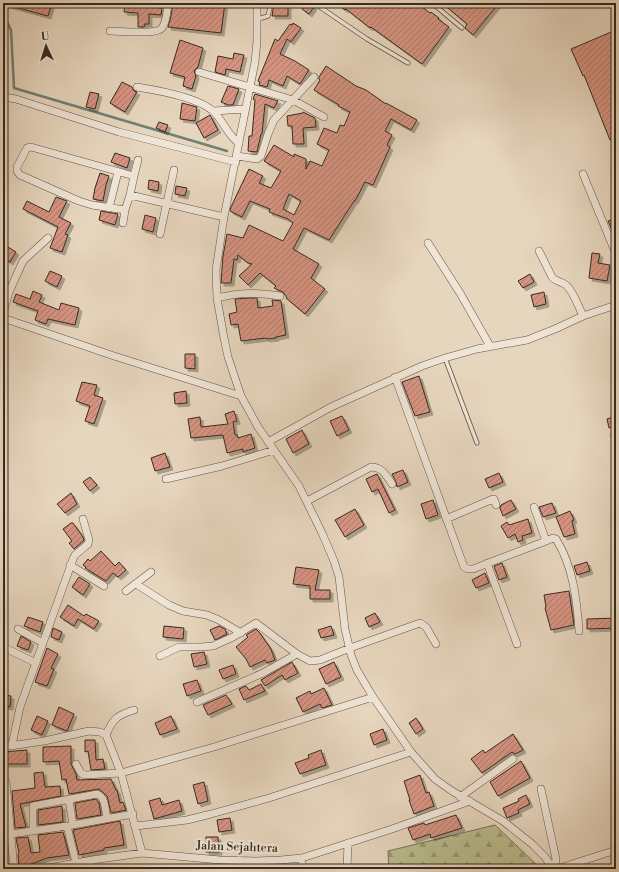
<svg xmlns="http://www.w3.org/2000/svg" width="619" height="872" viewBox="0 0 619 872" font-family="'Libre Bodoni',serif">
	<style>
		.forest { fill: url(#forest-firs); stroke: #787357 }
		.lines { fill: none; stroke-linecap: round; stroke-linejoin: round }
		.stream { stroke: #708075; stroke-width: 2.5 }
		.building { fill: url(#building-hatch); stroke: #362a20; fill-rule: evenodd; filter: url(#shadow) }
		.service-casing { stroke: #625548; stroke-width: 5 }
		.minor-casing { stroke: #625548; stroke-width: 8 }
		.service { stroke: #efe4d5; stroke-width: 3.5 }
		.minor { stroke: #efe4d5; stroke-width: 7 }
		.labels { text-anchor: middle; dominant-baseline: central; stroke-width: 4; stroke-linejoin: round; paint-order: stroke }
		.street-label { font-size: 12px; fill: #362a20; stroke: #efe4d5 }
	</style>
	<defs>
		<pattern id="forest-firs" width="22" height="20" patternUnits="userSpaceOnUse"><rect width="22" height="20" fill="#babc8e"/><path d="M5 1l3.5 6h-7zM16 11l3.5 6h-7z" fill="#989974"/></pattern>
		<pattern id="building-hatch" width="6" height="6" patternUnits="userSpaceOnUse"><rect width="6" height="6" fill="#d79482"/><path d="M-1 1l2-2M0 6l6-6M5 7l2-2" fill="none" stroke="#af796a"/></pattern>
		<filter id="shadow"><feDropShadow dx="3" dy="3" stdDeviation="0" flood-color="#0004"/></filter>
	</defs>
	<rect width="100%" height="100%" fill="#e7d6be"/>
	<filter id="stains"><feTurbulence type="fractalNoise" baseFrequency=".005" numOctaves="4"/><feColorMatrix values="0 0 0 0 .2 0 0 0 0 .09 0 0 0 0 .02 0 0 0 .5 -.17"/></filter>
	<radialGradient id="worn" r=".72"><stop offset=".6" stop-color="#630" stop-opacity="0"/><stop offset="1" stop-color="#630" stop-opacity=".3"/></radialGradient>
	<!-- forest -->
	<path class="forest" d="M495,825L541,869H389L388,851Z"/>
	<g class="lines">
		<!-- stream -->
		<path class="stream" d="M3,14L11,30L14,88L227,151"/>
	</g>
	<!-- building -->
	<path class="building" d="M7,3H40L51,6L48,16L7,5Z
		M173,3H225L221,33L168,27L171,16Z
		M274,3H288V16H272Z
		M306,3H311L314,7L309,14L302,9Z
		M336,3H417L430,13L431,12L439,18L438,19L449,27L422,64L371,27L370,28L346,9L345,10Z
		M442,3H499L473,35L465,28L467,24Z
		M125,4L162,8L161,15L149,14V24H145L144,27H138V13L124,12Z
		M293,23L301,28L291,42L287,39L280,54L295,61L309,70L300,84L287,76L283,86L269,80L267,87L259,85L260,82L258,81L275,39L278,41L290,24L292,25Z
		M616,30V138L610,140L584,75L583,76L571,49Z
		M180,40L203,48L198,67L194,71L196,76L192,89L183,86L185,77L170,73Z
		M234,53L244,55L240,72L226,69L225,75L215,72L218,56L233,59Z
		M326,66L356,86L366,90L386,104V103L417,120L411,130L391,119L385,131L392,135L387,145L390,147L373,185L365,182L355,201H354L329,240L304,228L293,249L319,264L311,278L325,289L305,314L286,298H287L283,292L274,288L276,286L260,273L248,285L239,276L252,264L248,263L238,255L237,260L234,259L231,283H221L223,256L227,234L243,238L249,225L283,241L293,223L288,219L269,212L270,209L250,201L242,217L230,211L231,207L249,169L263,176L259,183L271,188L281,171L264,161L274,145L294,157V154L306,159V169L310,161L322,166L329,150L317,144L324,128L337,133L340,125L344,126L350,112L338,106L339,105L314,90L320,80L319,79V77ZM289,194L301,201L294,215L283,209Z
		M122,82L132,87L134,91L137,92L125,112L110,103Z
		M228,86L239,89L233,105H228L221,102Z
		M90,92L99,94L95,109L86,107Z
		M255,94L278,101L274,108L265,104L262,134H261L257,152L248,151L249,136H252L255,100L253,99Z
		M182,103L197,107L195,121L180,119Z
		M303,112L315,118L316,127L303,128L304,144H293L292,126H288L287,116L303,113Z
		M210,115L218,130L204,138L196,123Z
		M159,122L168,125L165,132L156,128Z
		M115,153L130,158L127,168L111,162Z
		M100,173L109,176L106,185L103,201L93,199L95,188Z
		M149,180L159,182L158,191L148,189Z
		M176,186L187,188L185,196L175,194Z
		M56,197L67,201L59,217L71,223L65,234L68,235L62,252L50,248L58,227L23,209L27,201L49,212Z
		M101,211L118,214L115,225L99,220Z
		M145,215L156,218L153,232L142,229Z
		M615,219L616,229L612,230L608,221Z
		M3,244L16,252L10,262L3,258Z
		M592,253L600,254L598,263L610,265L607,281L589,278Z
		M50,271L62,276L57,287L45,281Z
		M530,274L534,282L523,288L518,281Z
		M33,291L42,295L39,302L59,310L61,303L79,308L75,325L48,319L46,324L35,320L38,311L13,302L16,294L30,299Z
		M544,292L546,304L534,307L531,295Z
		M249,298H257L258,308L273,306L272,300L281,301L286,335L276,337V338L267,339L266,338L241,341L238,324L231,325L229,314L237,312L235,299Z
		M185,354H195V369L185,368Z
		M419,376L430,412L415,416L402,382Z
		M82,382L97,385L94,395L103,398L94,424L85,421L90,406L76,401Z
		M186,391L187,403L175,404L174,393Z
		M234,411L237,421L233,422L235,435H237L238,438L251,434L255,448L243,452V449L227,453L223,435L191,438L188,419L200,417L201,427L228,424L225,414Z
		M342,416L349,430L337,436L330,421Z
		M616,416V426L609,428L607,419Z
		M302,430L309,444L293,453L286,439Z
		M165,453L170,467L155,471L151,458Z
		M403,470L408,482L397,487L396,482L392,474Z
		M499,473L503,482L489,488L485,479Z
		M377,474L395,510L389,513L378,489L372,492L366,479Z
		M90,477L97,485L90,491L83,482Z
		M71,493L77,504L65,513L57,504Z
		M433,500L438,515L426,519L421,504Z
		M511,500L516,509L503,516L500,508L501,505Z
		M552,503L556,513L543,517L539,507Z
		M355,509L364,525L345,537L335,520Z
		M570,511L574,520L572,521L575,534L564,537L556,517Z
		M528,519L532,533L522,536L523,540L518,542L515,534L508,538L501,526L507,522L509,525Z
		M71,523H73L83,537L84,540L74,549L69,543L72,541L63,529Z
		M101,551L115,566L119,562L126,570L118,577L113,573L106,581L85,568L86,567L83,565L88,559L90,561Z
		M587,562L590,571L577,575L574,566Z
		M502,563L507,577L499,580L494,566Z
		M296,567L319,570L315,590H330V599H310V586L293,584Z
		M485,573L489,583L476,588L472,580Z
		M79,577L90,584L83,595L72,587Z
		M569,591L574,625L551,630L545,608L546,607L544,595Z
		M68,605L84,616L86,614L99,621L94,629L78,619L74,626L60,617Z
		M375,613L380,622L369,627L365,618Z
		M28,617L43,622L40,632L24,626Z
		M616,618V628L587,629V619Z
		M164,626L184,628L183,639L163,637Z
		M219,626L225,629L227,634L215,640L210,630Z
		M331,626L334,635L321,638L318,630Z
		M53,628L62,632L59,640L51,637Z
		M256,629L259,632L271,649L275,660L267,663L265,660L250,667L246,659L236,647L248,637L246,635Z
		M21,636L31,642L28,650L17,646Z
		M47,648L58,654L51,668L54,669L47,686L35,682Z
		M204,652L207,664L194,667L191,654Z
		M292,662L298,673L285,680L282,675L265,686L261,680Z
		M334,662L341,677L326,684L319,669Z
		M233,665L236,674L223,679L219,670Z
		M197,680L201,691L187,696L183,684Z
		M261,684L265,691L244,700L239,689L246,686L249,690Z
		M324,688L332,705L322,708L320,704L303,712L296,698L310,691L311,694Z
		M3,695L11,696L10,707L3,706Z
		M226,695L232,704L208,715L203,705Z
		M59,707L74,714L67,731L52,725Z
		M37,716L48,721L42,735L31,730Z
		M171,716L177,729L160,735L155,723Z
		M416,718L423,729L416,734L409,723Z
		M383,729L387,740L374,745L370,734Z
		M513,734L523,750L515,754L512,752L482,773L471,759L483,750L485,753Z
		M85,740H95L96,760L103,759L105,769L91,770L88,751L85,752Z
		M71,746V764L76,774L77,780L111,779L116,790H117L120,803L123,802L126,810L111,813L107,796L99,789L69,794L66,779L62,780L59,761L43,762V747Z
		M27,750V764H3V752Z
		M321,750L326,765L300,774L295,763L309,758L308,755Z
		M521,761L530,778L498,796L490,782Z
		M43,772L45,787L60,786L61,796L20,804L26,827L15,828L12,791L35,788L34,773Z
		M420,775L426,793L429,792L434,806L414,814L409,800H410L404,781Z
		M204,782L208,801L198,804L193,785Z
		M526,795L530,804L518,810L519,813L507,818L503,808L519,801L518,799Z
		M160,798L162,805L179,800L182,811L154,819L149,801Z
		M96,799L99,803L101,815L77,819L75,803Z
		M62,806L63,822L38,825V810Z
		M456,815L462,828L431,838L430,834L413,840L408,828L424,823L425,825Z
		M230,818L232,830L219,832L217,820Z
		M120,821L124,845L104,848V850L79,855L73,830Z
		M63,832L69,855L47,858L29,865L28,864L19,866L18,854L19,853L16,838L28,837L31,853L40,852L38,835Z
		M206,837H218L219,852H206Z"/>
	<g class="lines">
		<!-- service casing -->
		<g class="service-casing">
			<path id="service" d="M314,3L367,39L408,63
				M432,3L462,28
				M258,19L268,16L271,3
				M445,358L477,443"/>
		</g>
		<!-- minor casing -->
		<g class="minor-casing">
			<path id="minor" d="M257,3V41L255,62L224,217L216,270L217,298L224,338L228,357L241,396L258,427L299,486L322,533L334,561L339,577L345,629L351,655L357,670L373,697L411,752L435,779L452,791L503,821L532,844L545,857L553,869
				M110,31C120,31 157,35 162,28C167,21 167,10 168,3
				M199,72L293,100L324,117
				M137,87C156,90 200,98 214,112C224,122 228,136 239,143
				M3,97L16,99L119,132L236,162
				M214,111L245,109
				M237,156L257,159L261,156L268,134L274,120L314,77
				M583,174L616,254
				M134,176L138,160
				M130,195L134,176L31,147L27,148L17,167V171L20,175L79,201L92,205L125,210L130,195L224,217
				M109,208L118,172
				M123,223L125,210
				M160,234L174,170
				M428,243L460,293L490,346
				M539,251L552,277C556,282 561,281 566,285C574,292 578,306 583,316
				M217,298C239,292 258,292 280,296
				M3,313L9,292L23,261L48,238
				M3,318L114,356L241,396
				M395,377L464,567L468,569H473L546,541L553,538L556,539C573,566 577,600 579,631
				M614,435L616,434
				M268,442L331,407L422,366L445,358L477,349L527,340L555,329L583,316L616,305
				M166,479L222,466L274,450
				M307,501L371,467C382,467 386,475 392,484
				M534,507L546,541
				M446,519L493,499H494L496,505
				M487,563L517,644
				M70,565L104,586
				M136,584L169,605L183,611L207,615L219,620L241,633
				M126,591L151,572
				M18,629L43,643
				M3,647L36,663
				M160,656L179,647H201L213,646L233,637L256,623L297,654L310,661L320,660L350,648L420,623L426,627L436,644
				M197,702L263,673L297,654
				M106,735C113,718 118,715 134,710
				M12,745L20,707L73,559L75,555L88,544L89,540L83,519
				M3,747L44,741L89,731L100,732L106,735L121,773L142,853
				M76,764L81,773L85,775L121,773L214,747L373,697
				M3,779L6,782L14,869
				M541,789L556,859L555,864L546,869
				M460,797L513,759
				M69,800L73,825
				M67,826L76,863
				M136,826L187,820L211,814L269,798L411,752
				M33,831V806L97,794C106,797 105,811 107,819
				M11,834L67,826L133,814
				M302,858V869
				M43,869L92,860L142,853L220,860L256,861L281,860L302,858L392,829L470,801
				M91,869L92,860
				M238,869L239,861
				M347,869L348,843
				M557,869L616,850"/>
		</g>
		<!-- service -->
		<use href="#service" class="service"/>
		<!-- minor -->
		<use href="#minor" class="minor"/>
	</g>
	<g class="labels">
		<!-- street labels -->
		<g class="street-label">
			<text transform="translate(237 847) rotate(2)">Jalan Sejahtera</text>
		</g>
	</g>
	<!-- margin -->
	<rect width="619" height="872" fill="none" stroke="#e7d6be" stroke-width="16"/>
	<rect x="4" y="4" width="611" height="864" fill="none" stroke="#362a20" stroke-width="2"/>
	<rect x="8" y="8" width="603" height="856" fill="none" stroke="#362a20"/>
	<!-- north arrow -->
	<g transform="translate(46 46) rotate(356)" stroke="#efe4d5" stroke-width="3" paint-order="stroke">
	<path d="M0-3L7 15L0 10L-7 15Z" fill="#362a20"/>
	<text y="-6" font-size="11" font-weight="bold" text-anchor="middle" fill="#362a20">U</text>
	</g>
	<rect width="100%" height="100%" filter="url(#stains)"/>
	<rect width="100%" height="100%" fill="url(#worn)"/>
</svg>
